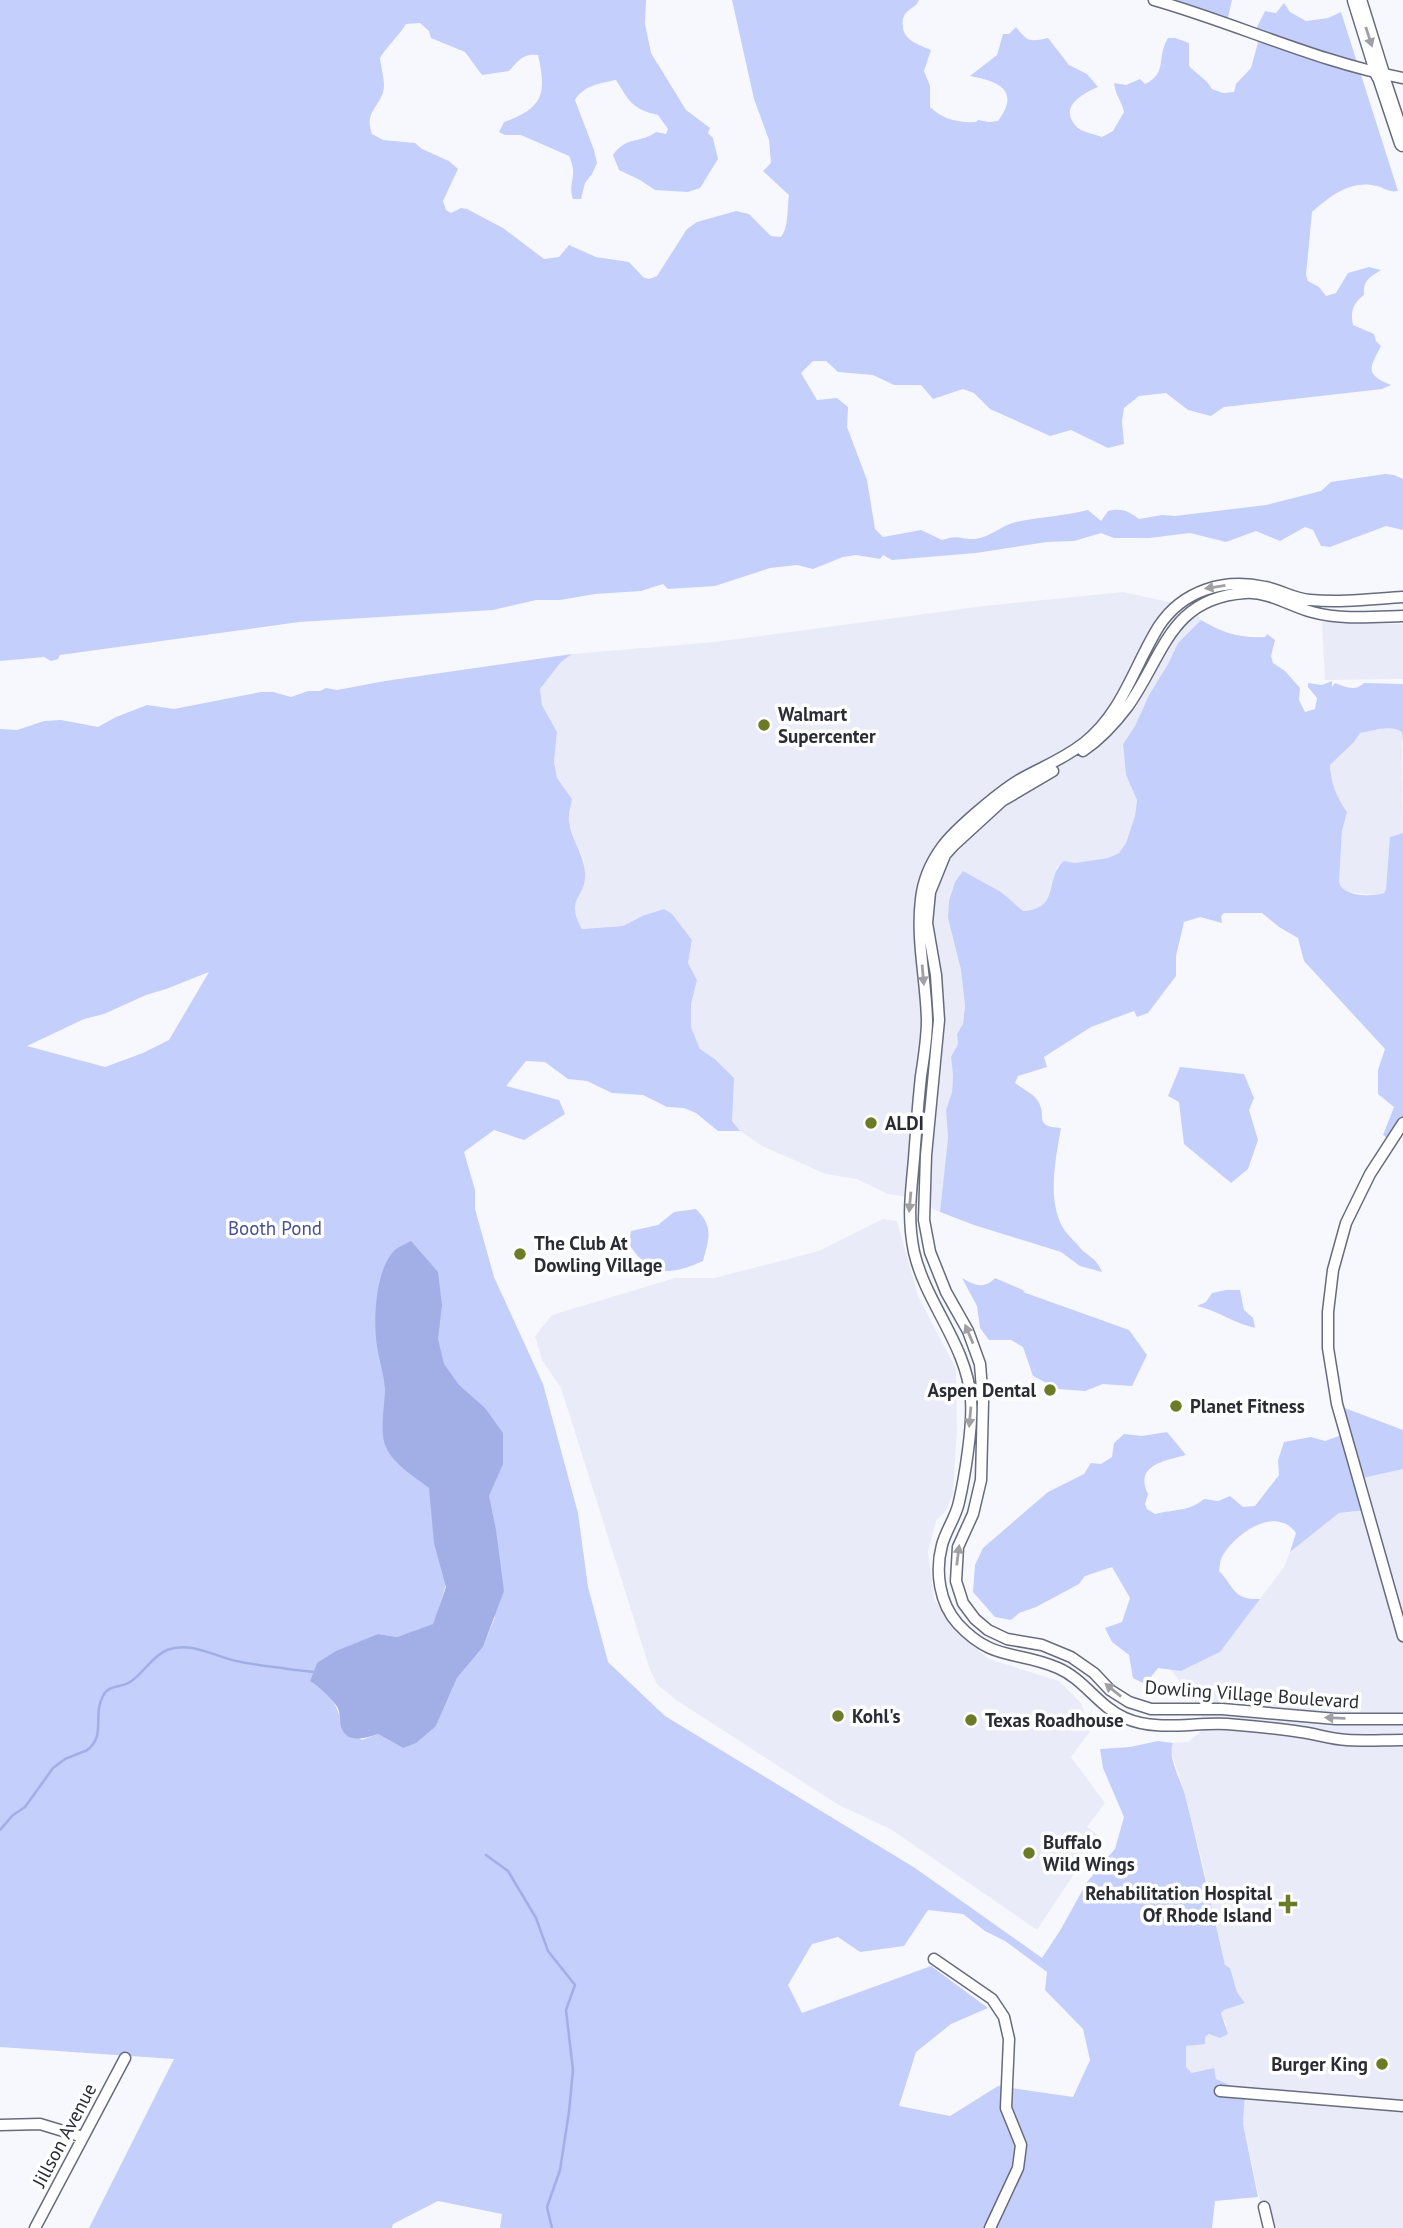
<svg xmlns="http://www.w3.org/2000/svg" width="1403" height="2228" viewBox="0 0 1403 2228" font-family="'PT Sans',sans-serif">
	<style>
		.built { fill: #e9ecf8 }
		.green { fill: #c5cffc; fill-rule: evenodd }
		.water { fill: #a2aee6 }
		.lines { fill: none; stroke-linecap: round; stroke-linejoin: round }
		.stream { stroke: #a2aee6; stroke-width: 2.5 }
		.street-casing { stroke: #676b7e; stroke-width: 13 }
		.primary-casing { stroke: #676b7e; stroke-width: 19 }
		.highway-casing { stroke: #676b7e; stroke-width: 21 }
		.street { stroke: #fff; stroke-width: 10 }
		.primary { stroke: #fff; stroke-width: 16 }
		.highway { stroke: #fff; stroke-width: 18 }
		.oneway { fill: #a0a0a4 }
		.poi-dot { fill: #6c7b28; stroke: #fff; stroke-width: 2.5 }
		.labels { text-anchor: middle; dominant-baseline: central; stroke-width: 7; stroke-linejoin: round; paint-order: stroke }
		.poi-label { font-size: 19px; font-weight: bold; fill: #2b2d35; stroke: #fff; text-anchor: start }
		.park-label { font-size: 19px; fill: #465094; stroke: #fff }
		.street-label { font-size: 19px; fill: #2b2d35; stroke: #fff }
	</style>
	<rect width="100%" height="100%" fill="#f7f8fd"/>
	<!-- built -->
	<path class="built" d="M1123,592L1179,604L1189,601L1201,620L1178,643L1168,664L1149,695L1135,726L1123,744L1126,775L1137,800L1135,816L1126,843L1119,853L1108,858L1057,866L1054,885L1043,906L1037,910L1023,911L976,878L948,918L961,970L965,1006L963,1024L957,1034L958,1044L951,1057L953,1076L952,1092L946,1110L948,1138L940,1212L902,1196L888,1194L856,1179L826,1174L762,1146L740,1131L732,1121L733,1078L716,1059L700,1050L691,1027V1004L697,980L688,963L692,940L642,916L623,926L582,929L574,915L575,902L580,892L584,860L576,845L568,820L572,799L557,778L554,762L557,732L542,705L540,689L561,662L572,654L715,642L984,606Z
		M1322,622L1403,624V679L1325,680Z
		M1386,728L1397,729L1402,732L1403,833L1394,837L1386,889L1384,893L1377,895L1345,892L1341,889L1339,883L1342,831L1347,812L1335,795L1331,782L1330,765L1354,742L1360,733Z
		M883,1219L897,1221L918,1296L956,1369L957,1428L953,1493L946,1511L936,1521L928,1552L934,1599L960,1635L989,1659L1059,1681L1081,1703L1091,1730L1071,1757L1105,1803L1087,1827L1099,1836L1037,1930L892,1830L837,1804L676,1700L657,1684L650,1670L561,1388L542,1360L535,1336L552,1315L675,1278H714L819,1251Z
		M1403,1469V2228H1266L1243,2124L1244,2093L1216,2079L1192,2073L1186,2067V2046L1227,2026L1221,2013L1224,2010L1245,2003L1237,1992L1235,1984L1225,1965L1203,1865L1182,1784L1170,1749L1173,1743L1188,1742L1197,1735L1204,1728L1202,1718L1200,1709L1190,1694L1170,1669L1181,1671L1220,1652L1284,1567L1290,1552L1339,1513L1354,1512L1363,1478Z"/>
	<!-- green -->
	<path class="green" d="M0,0H646L645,24L651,53L686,110L710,128L708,133L713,138L718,159L700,188L688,192L655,190L640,180L619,170L613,155C627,135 641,144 656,132L666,134L668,129L658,115C632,109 630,102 616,80C600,83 583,86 575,100L594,150L597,163L592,174L585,183L581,199H573C567,181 579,178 569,156L521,135H505L499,132L504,122C543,108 547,94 538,55C523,53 518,61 509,71L482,75L465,52L431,38L429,31L420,23L406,24C398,37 388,45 380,58C381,67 384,77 384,86C383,106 363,110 372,134L383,140L415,143L422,149L449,161L458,169L443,201L446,210L451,213L461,208L467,209L503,228L544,259L559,257L569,245L596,257L629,262L643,277L649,279L657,276L687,229L697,222L736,211L749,214L771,236L781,237C789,227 787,208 789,195L763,171L771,163L769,140L754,99L732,0H919C916,7 913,6 908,11C903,15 902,21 903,27C904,41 920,45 931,50L924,71L930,86V107C942,119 959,123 976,122L978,120L989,122L998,121C1021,90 998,81 970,76L997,55L1003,34H1009L1016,27C1028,42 1029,42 1048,38L1069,65L1087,74L1098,87C1084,93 1059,106 1075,125C1080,132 1094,134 1102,137L1113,131L1124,112C1121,99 1116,97 1114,83L1126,85L1140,79L1145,84C1168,73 1156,58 1168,38H1175L1189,43V66C1197,75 1206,78 1212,89L1223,93L1234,92L1236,84L1251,68L1260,35L1256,29L1265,11L1276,13L1284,3L1290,12L1306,21L1328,18L1341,12L1398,191C1389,193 1385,188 1377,186C1351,179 1330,196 1312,212L1306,275L1308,281L1319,287L1326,296L1336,293L1348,273L1369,267L1381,270C1369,278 1363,280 1364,295C1353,303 1350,312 1353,325L1374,334L1376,341L1381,346C1369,369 1365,374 1391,385L1382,389L1224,407L1211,416L1188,410L1166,393L1139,396L1124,408L1122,421L1124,444L1108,448L1071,430L1050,436L990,409L974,393L963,389L933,399L921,385H894L873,375L838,372L826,361H813L801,373L817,400L837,398L848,407L847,427L867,480L875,529L883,537L921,530L942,540C961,534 960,540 975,539C989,538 1002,525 1016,522C1040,517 1064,516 1088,510L1101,521L1108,511C1122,508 1128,511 1139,519L1162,515L1175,516L1266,505L1321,491L1331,482L1385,474L1394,475L1403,479V530L1386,526L1330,547L1321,546L1313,530L1305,527L1280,541L1256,531L1226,542L1190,533L1149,538H1114L1101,533L1074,541L1047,542L976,553L892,560L883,555L880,559L856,555L843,557L813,569L797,565L770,568L715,586L668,589L663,584L641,591L595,594L560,600H536L493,610L299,622L60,655L58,659L51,661L44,657L0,661Z
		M1150,0H1232L1227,22Z
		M1201,620C1221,632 1241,639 1265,637L1267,634L1275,640L1271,656L1273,663L1285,671L1300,688L1299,700L1305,712L1315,709L1317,698L1308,687V683L1322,685L1332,681V687L1335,683C1346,687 1355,692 1364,683L1403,684V744L1402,732C1390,724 1373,731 1360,733L1354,742L1330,765C1331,784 1336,796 1347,812L1342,831L1339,882C1343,897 1371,897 1384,893L1386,889L1390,837L1403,833V1127L1391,1141L1383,1135L1394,1107L1378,1094V1070L1385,1049L1304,961L1298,938L1279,927L1262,913H1224L1221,916L1222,923L1200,917L1184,922L1176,956V976L1148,1013L1137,1017L1134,1011L1091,1027L1044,1057L1047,1067L1018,1076L1015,1083C1022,1089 1034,1094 1038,1101C1048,1117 1032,1126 1061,1128C1056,1157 1048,1194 1060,1222C1063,1230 1071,1238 1077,1244C1086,1257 1096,1256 1102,1272L1080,1266L1061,1252L974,1225L940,1212L948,1138L946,1110L952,1092L953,1076L951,1057L958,1044L957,1034L963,1024L965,1006L961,970L948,918L949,901L955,882L963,871L1001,892L1023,911C1061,909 1044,878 1064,861L1075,863L1108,858L1119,853L1126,843L1135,816L1137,800L1126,775L1123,744L1135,726L1149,695L1168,664L1178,643Z
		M572,654L561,662L540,689L542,705L557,732L554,762L557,778L572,799C571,806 568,814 569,821C571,840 584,854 585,873C586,900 564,897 582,929L623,926L642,916L664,909L672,914L692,940L688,963L697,980L691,1004V1027L700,1049L715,1059L734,1078L732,1121L740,1131H718L696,1113L684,1108L667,1107L643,1095L612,1093L587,1081L568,1079L545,1062L526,1061L506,1086L559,1100L565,1114L524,1140L494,1130L464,1152L475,1190V1209L494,1277L543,1384L578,1513L588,1587L608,1662L665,1716L915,1868L1042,1958L1061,1929L1087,1882L1115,1849L1124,1817L1103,1768L1100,1749L1130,1747L1158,1741L1173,1743C1167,1757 1181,1780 1185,1795C1199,1851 1212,1908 1225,1965L1230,1968L1237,1992L1245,2003L1224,2010L1221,2013L1228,2034L1220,2038L1209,2034L1205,2037V2044L1186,2046V2067L1192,2073L1214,2068L1216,2079L1245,2092L1243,2124L1258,2197L1215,2201L1212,2228H500L502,2214L438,2201L393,2224L392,2228H89L174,2059L0,2047V729L17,730L44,721L61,720L98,727L116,717L147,705L174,709L261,692H273L291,697L308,691H320L326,688L337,690L385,681ZM209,972L169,1040L143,1053L105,1067L27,1046L84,1019L104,1014L146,995L166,989ZM446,1584L495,1617L483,1647L457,1678L436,1726L403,1748L378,1734L362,1740L340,1722C340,1704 324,1691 310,1681L317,1664L378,1634L397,1637L434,1624ZM928,1910L963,1914L985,1931L1005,1941L1047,1972L1045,1990L1083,2029L1090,2060L1073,2097L998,2086L950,2116L899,2106L916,2052L951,2024L988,2008L931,1966L802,2013L788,1985L812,1944L838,1937L860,1952L904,1946Z
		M1180,1067L1244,1074L1254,1098L1249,1110L1258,1140L1248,1169L1231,1183L1184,1144L1179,1102L1168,1096Z
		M696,1209C714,1227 709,1238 703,1261C669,1276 650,1277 629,1244L631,1231L658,1225L674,1212Z
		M962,1278C974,1285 984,1290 995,1278L1025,1291L1023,1292L1129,1330L1147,1355L1132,1386L1103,1384L1085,1391L1058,1389L1033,1376L1023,1347L1011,1340H989L980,1328L977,1306Z
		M1226,1290H1240L1244,1310L1253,1318L1255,1328C1234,1323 1218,1311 1197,1306L1206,1302L1212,1293Z
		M1342,1407L1403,1430V1469L1363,1478L1367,1510L1339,1513L1290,1552L1296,1533C1276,1505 1236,1533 1223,1555C1220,1559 1220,1566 1219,1571C1235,1587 1232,1600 1260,1599L1220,1652L1181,1671L1158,1668L1145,1684L1133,1678L1129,1655L1112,1642L1105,1628L1122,1622L1130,1598L1112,1567L1085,1576L1079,1584L1036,1607L1019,1613L1011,1620L995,1617L973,1592L975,1565L983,1548L1048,1492L1084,1474L1091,1463L1101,1464L1112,1457L1114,1443L1124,1434L1142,1436L1167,1432L1186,1455C1164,1461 1134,1465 1148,1494L1145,1504L1147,1509L1155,1514C1174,1509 1188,1512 1204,1499L1218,1501L1230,1496L1243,1507L1255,1506L1279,1475L1278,1460L1284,1442L1311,1437L1325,1441L1347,1433Z"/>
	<!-- water -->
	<path class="water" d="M411,1241L438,1272L442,1305L438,1339L444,1364L459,1385L485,1408L503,1433V1464L489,1496L496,1530L504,1591L483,1647L457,1678L436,1726L416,1743L403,1748L378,1734C361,1740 342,1744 340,1720C339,1714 340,1709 335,1704C329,1696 319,1687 310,1681L317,1663L336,1651L378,1634L397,1637L433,1624L446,1587L434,1543L429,1488C415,1477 393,1464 386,1447C379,1433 385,1405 385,1389C384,1374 379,1360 377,1346C373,1320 375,1268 396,1249C400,1246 406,1244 411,1241Z"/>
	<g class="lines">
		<!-- stream -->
		<path class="stream" d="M296,1670L314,1672
			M86,1751C107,1736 92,1716 103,1696C109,1684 121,1688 130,1682C144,1673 151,1657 167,1650C190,1641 214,1656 236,1661C255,1665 275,1667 295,1670
			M0,1830L13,1815L25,1807L53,1768L65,1759L85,1751
			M486,1855L508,1871L536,1918L548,1951L575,1985L566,2010L573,2070L569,2112L560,2170L547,2207L552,2228"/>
		<!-- street casing -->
		<g class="street-casing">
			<path id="street" d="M1154,0C1238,24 1317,62 1403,78
				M1403,597C1372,599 1341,603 1310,600C1294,599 1281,590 1265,587C1224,578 1183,590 1159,626C1134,666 1123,712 1084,743C1062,760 1042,767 1019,780C999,792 955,829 942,847C931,862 923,881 921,899C916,940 926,979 927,1020C927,1038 924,1057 921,1076C918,1104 916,1131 914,1159C911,1193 907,1218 914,1252C926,1304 967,1345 971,1400C973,1425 965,1476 959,1502C956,1517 946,1530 942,1545C935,1571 939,1603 958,1624C993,1662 1017,1650 1058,1668C1084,1679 1099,1707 1125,1718C1157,1732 1193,1722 1227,1724C1251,1726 1276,1728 1301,1732C1316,1734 1331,1739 1347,1740C1365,1741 1384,1740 1403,1740
				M1083,751C1099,740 1116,722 1128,706C1164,655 1170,598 1245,593C1268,591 1290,606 1312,612C1341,620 1373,617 1403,616
				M1053,771L1002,801L954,845L945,855L930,892L927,923L936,975L939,1020L926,1155L924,1220L930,1252L946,1292L968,1331L980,1364L983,1402L981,1480L973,1514L958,1547L956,1581L963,1603L975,1619L988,1630L1007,1639L1042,1645L1071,1657L1094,1673L1110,1690L1129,1702L1151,1709H1222L1336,1719H1403
				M1403,1123L1370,1174L1346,1223L1333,1270L1328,1312V1348L1337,1404L1403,1636
				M934,1959L992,1999L1004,2017L1009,2039L1006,2108L1021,2145L1018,2168L990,2228
				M1220,2091L1403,2106
				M0,2125L40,2124L83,2137
				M1264,2207L1269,2228
				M35,2228L125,2058"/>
		</g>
		<!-- primary casing -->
		<g class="primary-casing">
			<path id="primary" d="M1380,74L1403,143"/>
		</g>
		<!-- highway casing -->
		<g class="highway-casing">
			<path id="highway" d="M1357,0L1380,74"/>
		</g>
		<!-- street -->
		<use href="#street" class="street"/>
		<!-- primary -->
		<use href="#primary" class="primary"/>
		<!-- highway -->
		<use href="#highway" class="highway"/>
	</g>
	<!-- one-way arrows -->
	<defs><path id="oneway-solid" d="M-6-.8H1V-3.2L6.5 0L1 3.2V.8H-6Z" transform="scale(1.75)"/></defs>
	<g class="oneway">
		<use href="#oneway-solid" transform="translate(1369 37) rotate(72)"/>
		<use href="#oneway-solid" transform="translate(1215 587) rotate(171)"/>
		<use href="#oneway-solid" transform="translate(923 975) rotate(85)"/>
		<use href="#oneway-solid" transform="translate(910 1202) rotate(95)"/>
		<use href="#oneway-solid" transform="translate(969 1334) rotate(-113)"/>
		<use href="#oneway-solid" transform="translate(970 1417) rotate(95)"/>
		<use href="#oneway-solid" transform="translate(958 1555) rotate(-83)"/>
		<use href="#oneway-solid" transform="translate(1113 1690) rotate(-141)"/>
		<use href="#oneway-solid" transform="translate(1335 1718) rotate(-178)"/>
	</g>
	<!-- markers -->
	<g class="poi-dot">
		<circle cx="764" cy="725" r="7"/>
		<circle cx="871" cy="1123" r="7"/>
		<circle cx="520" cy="1254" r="7"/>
		<circle cx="1050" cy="1390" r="7"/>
		<circle cx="1176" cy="1406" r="7"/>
		<circle cx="838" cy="1716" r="7"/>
		<circle cx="971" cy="1720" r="7"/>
		<circle cx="1029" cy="1853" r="7"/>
		<path d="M1284.5 1893.5h7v7h7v7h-7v7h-7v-7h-7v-7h7z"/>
		<circle cx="1382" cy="2064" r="7"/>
	</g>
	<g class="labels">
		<!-- poi labels -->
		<g class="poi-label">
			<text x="778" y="714">Walmart<tspan x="778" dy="22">Supercenter</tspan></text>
			<text x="885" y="1123">ALDI</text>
			<text x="534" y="1243">The Club At<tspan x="534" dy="22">Dowling Village</tspan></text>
			<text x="1036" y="1390" text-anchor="end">Aspen Dental</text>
			<text x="1190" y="1406">Planet Fitness</text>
			<text x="852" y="1716">Kohl's</text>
			<text x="985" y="1720">Texas Roadhouse</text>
			<text x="1043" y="1842">Buffalo<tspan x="1043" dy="22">Wild Wings</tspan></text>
			<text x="1272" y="1893" text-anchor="end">Rehabilitation Hospital<tspan x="1272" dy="22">Of Rhode Island</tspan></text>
			<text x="1368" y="2064" text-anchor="end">Burger King</text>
		</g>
		<!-- park labels -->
		<g class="park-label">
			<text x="275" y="1228">Booth Pond</text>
		</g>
		<!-- street labels -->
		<g class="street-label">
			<text transform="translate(1252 1694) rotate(4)">Dowling Village Boulevard</text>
			<text transform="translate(64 2135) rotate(-62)">Jillson Avenue</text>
		</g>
	</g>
</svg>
